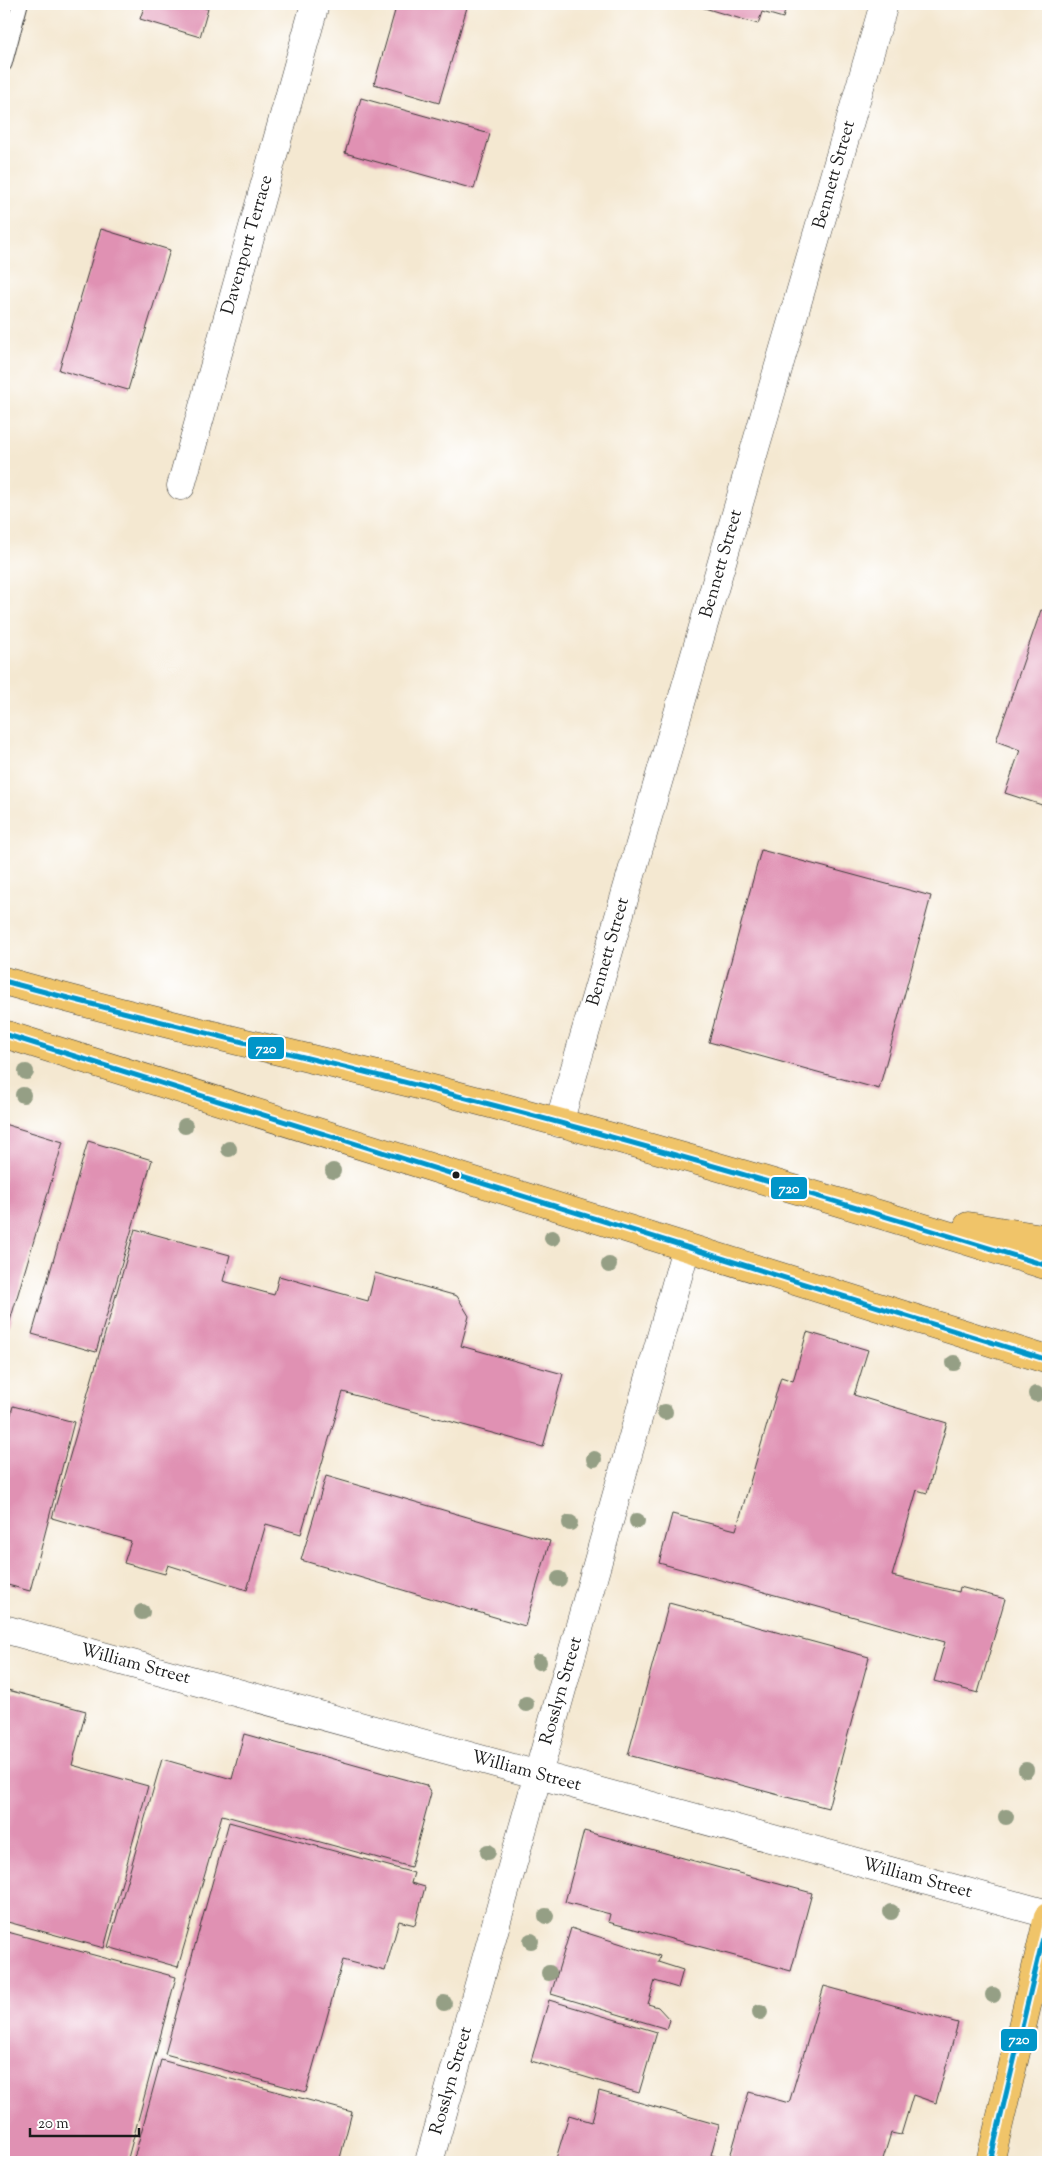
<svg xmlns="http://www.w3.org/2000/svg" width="1052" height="2166" viewBox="0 0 1052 2166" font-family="'Sorts Mill Goudy',serif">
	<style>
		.building { fill: #e091b3 }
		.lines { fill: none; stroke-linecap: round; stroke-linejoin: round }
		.service-casing { stroke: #3c3b37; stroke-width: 17 }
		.minor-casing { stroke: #3c3b37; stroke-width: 29 }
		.primary-casing { stroke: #3c3b37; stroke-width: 29 }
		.trunk-casing { stroke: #3c3b37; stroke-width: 29 }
		.service { stroke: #fff; stroke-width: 15 }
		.minor { stroke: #fff; stroke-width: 28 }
		.primary { stroke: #f0c469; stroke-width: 28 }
		.trunk { stroke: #f0c469; stroke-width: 28 }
		.bus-1-casing { stroke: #fff; stroke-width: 9 }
		.bus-1 { stroke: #0095c8; stroke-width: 5 }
		.tree { fill: #959f85 }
		.bus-dot { fill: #1c1c1c; stroke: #fff; stroke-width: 2 }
		.labels { text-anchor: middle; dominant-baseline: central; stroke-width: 5; stroke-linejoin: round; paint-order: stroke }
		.street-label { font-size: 18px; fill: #1c1c1c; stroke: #fff }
		.line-badge { stroke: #fff; stroke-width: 2 }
		.badge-label { font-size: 14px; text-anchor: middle; font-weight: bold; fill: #fff }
	</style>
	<rect width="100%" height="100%" fill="#fff"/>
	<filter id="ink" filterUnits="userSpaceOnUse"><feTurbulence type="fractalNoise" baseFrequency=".02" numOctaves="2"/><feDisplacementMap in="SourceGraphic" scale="10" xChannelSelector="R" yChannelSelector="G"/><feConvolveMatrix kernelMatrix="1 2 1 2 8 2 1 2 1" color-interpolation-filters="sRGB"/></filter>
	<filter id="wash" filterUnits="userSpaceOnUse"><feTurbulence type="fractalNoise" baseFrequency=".0096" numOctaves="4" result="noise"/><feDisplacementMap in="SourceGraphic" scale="20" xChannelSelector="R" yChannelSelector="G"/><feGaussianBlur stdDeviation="1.12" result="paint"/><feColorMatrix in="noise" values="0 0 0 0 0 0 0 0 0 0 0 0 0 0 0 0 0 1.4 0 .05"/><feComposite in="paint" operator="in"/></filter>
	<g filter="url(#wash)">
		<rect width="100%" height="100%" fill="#f4e8d1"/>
		<g id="blocks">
			<!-- building -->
			<path class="building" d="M145,4H192L208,9L200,37L140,19Z
				M397,4H468L439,103L374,84Z
				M691,4H787L783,18L762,12L758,24Z
				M361,98L490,134L474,189L345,153Z
				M101,229L170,250L128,390L59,370Z
				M1041,610L1048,612V807L1005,793L1020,750L996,741Z
				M761,850L931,896L879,1089L709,1042Z
				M4,1124L63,1142L7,1331L4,1330Z
				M88,1141L152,1160L96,1352L32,1334Z
				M135,1229L230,1255L223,1281L274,1295L279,1276L368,1301L375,1273L457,1296L469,1316L461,1346L563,1374L543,1447L343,1392L301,1534L266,1524L247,1590L168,1565L165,1574L124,1563L131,1541L52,1518Z
				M807,1332L868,1350L854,1395L947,1423L927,1493L917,1490L892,1576L959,1592L960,1587L1005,1599L978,1693L934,1681L945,1642L659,1563L672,1514L736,1530L781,1377L793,1381Z
				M13,1406L74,1422L30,1591L4,1584V1442Z
				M326,1476L550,1541L525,1626L301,1560Z
				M669,1603L869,1657L828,1808L628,1755Z
				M4,1689L86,1711L72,1765L148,1786L104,1948L4,1921Z
				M244,1734L426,1785L431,1793L411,1867L222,1815L178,1967L108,1947L162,1759L232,1779Z
				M229,1822L414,1873L411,1883L425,1887L415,1925L399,1921L385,1971L343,1960L306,2092L165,2054Z
				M584,1831L812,1893L791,1971L608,1922L610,1914L565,1902Z
				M571,1928L660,1956L658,1962L683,1970L678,1988L655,1981L648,2004L658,2007L670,2020L667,2029L551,1994Z
				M4,1931L176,1977L127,2162H4Z
				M824,1986L958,2023L936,2103L913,2095L901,2135L891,2133L882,2162H555L569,2115L592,2122L599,2091L719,2125L711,2155L729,2160L749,2092L789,2103Z
				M549,2000L657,2032L639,2093L531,2061Z
				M161,2060L352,2112L339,2162H133Z"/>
		</g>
	</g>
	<g filter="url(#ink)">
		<use href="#blocks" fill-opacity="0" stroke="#3c3b37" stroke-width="1"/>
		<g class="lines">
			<!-- service casing -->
			<g class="service-casing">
				<path id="service" d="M4,64L20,4"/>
			</g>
			<!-- minor casing -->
			<g class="minor-casing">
				<path id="minor" d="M181,486L315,4
					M559,1123L884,4
					M4,1629L1048,1914
					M429,2162L686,1248"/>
			</g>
			<!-- primary casing -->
			<g class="primary-casing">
				<path id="primary" d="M990,2162L1048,1917"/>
			</g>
			<!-- trunk casing -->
			<g class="trunk-casing">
				<path id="trunk" d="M4,981C138,1019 275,1049 410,1083C624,1138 837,1200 1048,1266
					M4,1034L1048,1360
					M968,1226L1048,1239"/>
			</g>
			<!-- service -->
			<use href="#service" class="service"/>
			<!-- minor -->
			<use href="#minor" class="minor"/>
			<!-- primary -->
			<use href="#primary" class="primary"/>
			<!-- trunk -->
			<use href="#trunk" class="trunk"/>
			<!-- bus-1 casing -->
			<g class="bus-1-casing">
				<path id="bus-1" d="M4,981C165,1025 328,1061 489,1104C677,1153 863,1209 1048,1266
					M4,1034L1048,1360
					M990,2162L1048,1917"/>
			</g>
			<!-- bus-1 -->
			<use href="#bus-1" class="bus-1"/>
		</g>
		<!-- trees -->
		<g class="tree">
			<circle cx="26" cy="1072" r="8"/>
			<circle cx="23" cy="1095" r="8"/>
			<circle cx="185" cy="1126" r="8"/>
			<circle cx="229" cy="1149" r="8"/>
			<circle cx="333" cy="1171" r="8"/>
			<circle cx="552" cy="1238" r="8"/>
			<circle cx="609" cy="1265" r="8"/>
			<circle cx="954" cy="1363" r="8"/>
			<circle cx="1036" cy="1394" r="8"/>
			<circle cx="665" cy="1412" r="8"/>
			<circle cx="594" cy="1459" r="8"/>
			<circle cx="637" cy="1521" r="8"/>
			<circle cx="570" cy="1523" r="8"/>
			<circle cx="559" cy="1579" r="8"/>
			<circle cx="142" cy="1612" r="8"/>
			<circle cx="539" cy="1662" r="8"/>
			<circle cx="526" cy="1704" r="8"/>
			<circle cx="1026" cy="1770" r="8"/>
			<circle cx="1006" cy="1817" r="8"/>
			<circle cx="488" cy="1852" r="8"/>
			<circle cx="891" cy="1912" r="8"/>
			<circle cx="546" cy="1916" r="8"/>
			<circle cx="531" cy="1941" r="8"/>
			<circle cx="549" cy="1973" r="8"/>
			<circle cx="993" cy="1995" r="8"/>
			<circle cx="444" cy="2003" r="8"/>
			<circle cx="760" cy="2012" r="8"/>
		</g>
	</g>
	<!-- markers -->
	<circle class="bus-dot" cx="456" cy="1175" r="4.5"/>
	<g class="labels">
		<!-- street labels -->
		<g class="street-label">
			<text transform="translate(835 175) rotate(-74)">Bennett Street</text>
			<text transform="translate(248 245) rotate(-74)">Davenport Terrace</text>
			<text transform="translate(722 564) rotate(-74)">Bennett Street</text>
			<text transform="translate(609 952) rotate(-74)">Bennett Street</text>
			<text transform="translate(135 1665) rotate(15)">William Street</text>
			<text transform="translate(562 1691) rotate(-74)">Rosslyn Street</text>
			<text transform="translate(526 1772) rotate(15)">William Street</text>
			<text transform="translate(917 1879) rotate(15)">William Street</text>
			<text transform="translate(452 2081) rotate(-74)">Rosslyn Street</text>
		</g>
	</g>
	<g class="line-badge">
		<rect x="247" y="1036" width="38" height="24" rx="5" fill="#0095c8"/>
		<rect x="770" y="1176" width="38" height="24" rx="5" fill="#0095c8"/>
		<rect x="1000" y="2028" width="38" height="24" rx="5" fill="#0095c8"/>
	</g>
	<g class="badge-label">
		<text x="266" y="1053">720</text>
		<text x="789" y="1193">720</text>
		<text x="1019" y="2044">720</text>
	</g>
	<!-- margin -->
	<rect width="1052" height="2166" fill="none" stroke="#fff" stroke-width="20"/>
	<!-- scale -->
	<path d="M30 2128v8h109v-8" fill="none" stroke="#1c1c1c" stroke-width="2.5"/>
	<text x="38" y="2128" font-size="15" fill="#1c1c1c" stroke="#ffffff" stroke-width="4" paint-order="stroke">20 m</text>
</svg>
